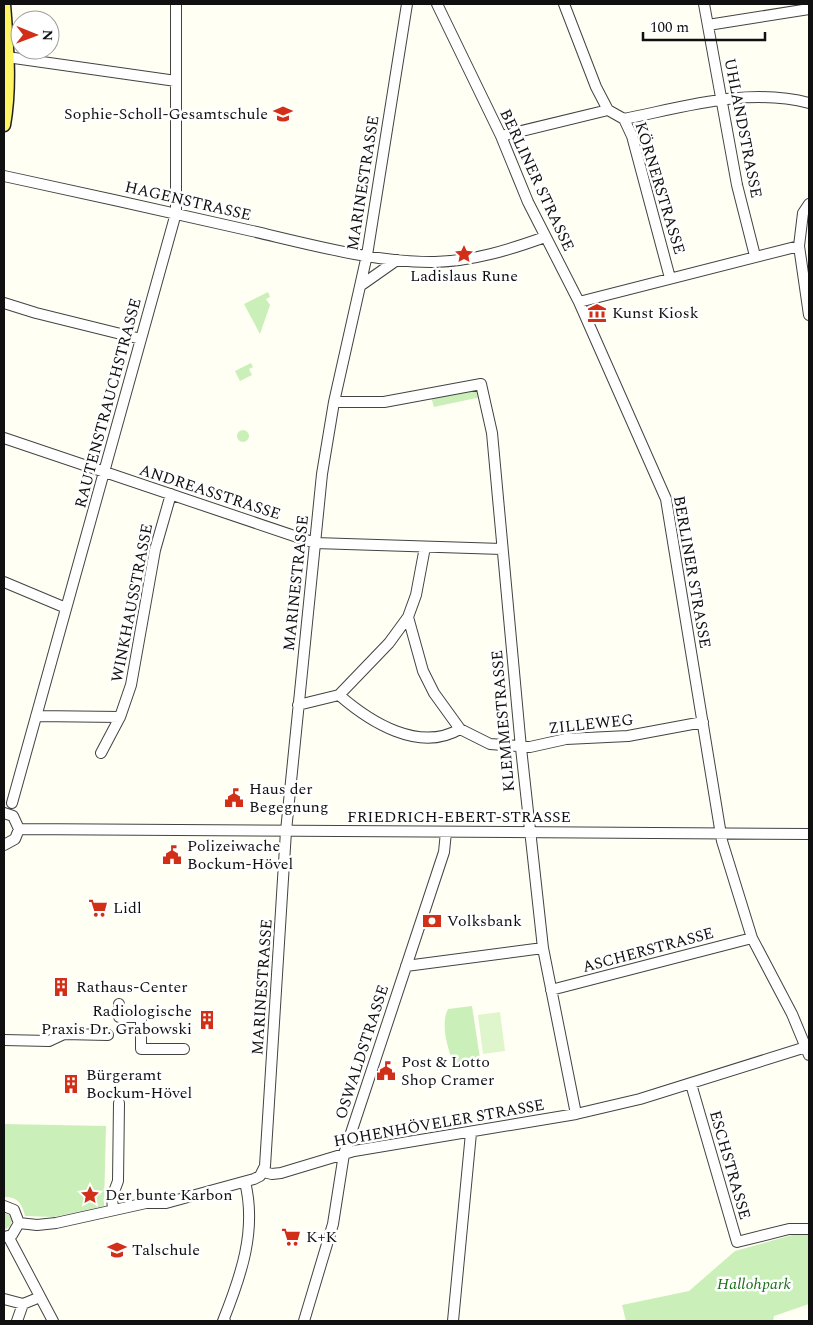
<svg xmlns="http://www.w3.org/2000/svg" width="813" height="1325" viewBox="0 0 813 1325" font-family="Spectral,serif">
	<style>
		.green { fill: #cbefb8 }
		.pitch { fill: #dff5cb }
		.lines { fill: none; stroke-linecap: round; stroke-linejoin: round }
		.minor-casing { stroke: #434343; stroke-width: 12 }
		.major-casing { stroke: #212121; stroke-width: 15 }
		.minor { stroke: #fff; stroke-width: 10 }
		.major { stroke: #fff464; stroke-width: 12 }
		.labels { text-anchor: middle; dominant-baseline: central; stroke-width: 5; stroke-linejoin: round; paint-order: stroke }
		.poi-label { font-size: 16px; fill: #101010; stroke: #fff; text-anchor: start }
		.street-label { font-size: 16px; fill: #101010; stroke: #fff }
		.park-label { font-size: 16px; font-style: italic; fill: #1b7018; stroke: #fff }
	</style>
	<rect width="100%" height="100%" fill="#fffff4"/>
	<!-- green -->
	<path class="green" d="M268,292L270,297L266,299L270,305L260,334L244,304Z
		M251,363L253,367L249,369L252,375L240,381L235,371Z
		M479,387L481,397L434,407L431,397Z
		M237 436a6 6 0 1 1 12 0a6 6 0 1 1-12 0Z
		M472,1006L481,1065L462,1068L453,1064C448,1047 440,1025 448,1009Z
		M4,1124L106,1126L104,1206L54,1217L25,1216C22,1204 18,1197 5,1197Z
		M4,1213L9,1215L12,1221L10,1226L4,1230Z
		M796,1234L809,1235V1304L774,1316L773,1321H626L622,1305L689,1291L735,1251Z"/>
	<!-- pitch -->
	<path class="pitch" d="M500,1012L505,1051L483,1054L478,1015Z"/>
	<g class="lines">
		<!-- minor casing -->
		<g class="minor-casing">
			<path id="minor" d="M437,4L501,136L528,202L579,302L666,499L722,841L752,938L792,1014L809,1055
				M564,4L596,87L608,110L624,119L632,136L670,278
				M704,4L737,185L755,256
				M708,25L809,9
				M7,57L176,81
				M624,119C684,107 748,87 809,103
				M501,136L608,110
				M4,176C87,194 169,212 252,231C308,244 377,263 435,262C473,261 509,250 545,237
				M799,246L809,315
				M360,286L397,260
				M579,302L799,246L803,213L809,204
				M4,303L36,313L141,339
				M334,402H384L481,384L492,433L521,748L543,948L576,1114
				M4,438L315,543L502,549
				M4,582L66,608
				M408,617L423,671L434,693L460,729L490,744L530,747L566,739L628,736L703,722
				M339,695C370,722 419,753 460,729
				M298,705L339,695L389,643L408,617L416,595L425,547
				M36,716L120,717L131,685L155,550L171,494
				M101,753L120,717
				M12,803L176,213V4
				M4,813L13,816L19,829L15,839L4,845
				M19,829L809,834
				M406,966L543,948
				M551,990L752,938
				M119,1004V1017H141V1049H184
				M4,1040L49,1041L64,1034L108,1035
				M691,1084L737,1242L789,1229H809
				M263,1172L272,1174L281,1173L354,1151L576,1114L640,1099L806,1047
				M4,1206L14,1210L19,1223L12,1235L4,1237
				M113,1210L112,1197L118,1181L119,1103
				M19,1223L37,1225L56,1223L146,1203H166L254,1179L260,1176L265,1166L286,831L322,474L334,402L367,255L407,4
				M8,1236L53,1321
				M4,1299L23,1304L40,1297
				M17,1321L23,1304
				M225,1321H223C241,1276 257,1230 245,1182
				M304,1321L333,1224L344,1154L444,852L446,832
				M453,1321L471,1133"/>
		</g>
		<!-- major casing -->
		<g class="major-casing">
			<path id="major" d="M4,125C11,86 7,44 4,4"/>
		</g>
		<!-- minor -->
		<use href="#minor" class="minor"/>
		<!-- major -->
		<use href="#major" class="major"/>
	</g>
	<!-- icons -->
	<defs>
		<g id="school-bare" transform="scale(1.5)"><path d="M0-5L7-2L0 1L-7-2ZM-4 1L0 2.5L4 1V4Q0 6-4 4Z" fill="#d12f18" stroke="#fff" stroke-width="2.5" paint-order="stroke"/></g>
		<g id="sight-bare" transform="scale(1.5)"><path d="M0-6L1.8-2.2L6-1.7L2.9 1.2L3.7 5.4L0 3.3L-3.7 5.4L-2.9 1.2L-6-1.7L-1.8-2.2Z" fill="#d12f18" stroke="#fff" stroke-width="2.5" paint-order="stroke"/></g>
		<g id="museum-bare" transform="scale(1.5)"><path d="M0-6L6-3V-2H-6V-3ZM-5-1h2V3h-2ZM-1-1h2V3h-2ZM3-1h2V3H3ZM-6 4H6V6H-6Z" fill="#d12f18" stroke="#fff" stroke-width="2.5" paint-order="stroke"/></g>
		<g id="civic-bare" transform="scale(1.5)"><path d="M-.6-6.5H3V-4.5H.6V-3L4-1V1h2V6H-6V1h2V-1L-.6-3ZM-1.2 2.5V6h2.4V2.5Z" fill="#d12f18" stroke="#fff" stroke-width="2.5" paint-order="stroke"/></g>
		<g id="supermarket-bare" transform="scale(1.5)"><path d="M-6-5.5h2.5l.6 2H6L4.5 2H-2.5L-4.4-4H-6ZM-1.5 3.2a1.3 1.3 0 1 0 .1 0ZM3 3.2a1.3 1.3 0 1 0 .1 0Z" fill="#d12f18" stroke="#fff" stroke-width="2.5" paint-order="stroke"/></g>
		<g id="bank-bare" transform="scale(1.5)"><path d="M-6-4H6V4H-6ZM0-2.3a2.3 2.3 0 1 0 0 4.6a2.3 2.3 0 1 0 0-4.6Z" fill="#d12f18" stroke="#fff" stroke-width="2.5" paint-order="stroke"/></g>
		<g id="building-bare" transform="scale(1.5)"><path d="M-4-6H4V6H1V3H-1V6H-4ZM-2.5-4.3h1.7v1.8h-1.7ZM.8-4.3h1.7v1.8H.8ZM-2.5-1h1.7V.8h-1.7ZM.8-1h1.7V.8H.8Z" fill="#d12f18" stroke="#fff" stroke-width="2.5" paint-order="stroke"/></g>
	</defs>
	<g fill-rule="evenodd">
		<use href="#school-bare" x="283" y="114"/>
		<use href="#sight-bare" x="464" y="254"/>
		<use href="#museum-bare" x="597" y="313"/>
		<use href="#civic-bare" x="234" y="798"/>
		<use href="#civic-bare" x="172" y="855"/>
		<use href="#supermarket-bare" x="98" y="908"/>
		<use href="#bank-bare" x="432" y="921"/>
		<use href="#building-bare" x="61" y="987"/>
		<use href="#building-bare" x="207" y="1020"/>
		<use href="#civic-bare" x="386" y="1071"/>
		<use href="#building-bare" x="71" y="1084"/>
		<use href="#sight-bare" x="90" y="1195"/>
		<use href="#supermarket-bare" x="291" y="1237"/>
		<use href="#school-bare" x="117" y="1250"/>
	</g>
	<g class="labels">
		<!-- poi labels -->
		<g class="poi-label">
			<text x="268" y="114" text-anchor="end">Sophie-Scholl-Gesamtschule</text>
			<text x="464" y="276" text-anchor="middle">Ladislaus Rune</text>
			<text x="612" y="313">Kunst Kiosk</text>
			<text x="249" y="789">Haus der<tspan x="249" dy="18">Begegnung</tspan></text>
			<text x="187" y="846">Polizeiwache<tspan x="187" dy="18">Bockum-Hövel</tspan></text>
			<text x="113" y="908">Lidl</text>
			<text x="447" y="921">Volksbank</text>
			<text x="76" y="987">Rathaus-Center</text>
			<text x="192" y="1011" text-anchor="end">Radiologische<tspan x="192" dy="18">Praxis Dr. Grabowski</tspan></text>
			<text x="401" y="1062">Post &amp; Lotto<tspan x="401" dy="18">Shop Cramer</tspan></text>
			<text x="86" y="1075">Bürgeramt<tspan x="86" dy="18">Bockum-Hövel</tspan></text>
			<text x="105" y="1195">Der bunte Karbon</text>
			<text x="306" y="1237">K+K</text>
			<text x="132" y="1250">Talschule</text>
		</g>
		<!-- street labels -->
		<g class="street-label">
			<text transform="translate(743 128) rotate(79)">UHLANDSTRASSE</text>
			<text transform="translate(537 180) rotate(65)">BERLINER STRASSE</text>
			<text transform="translate(363 183) rotate(-81)">MARINESTRASSE</text>
			<text transform="translate(660 188) rotate(73)">KÖRNERSTRASSE</text>
			<text transform="translate(188 201) rotate(13)">HAGENSTRASSE</text>
			<text transform="translate(108 403) rotate(-75)">RAUTENSTRAUCHSTRASSE</text>
			<text transform="translate(210 492) rotate(18)">ANDREASSTRASSE</text>
			<text transform="translate(692 572) rotate(80)">BERLINER STRASSE</text>
			<text transform="translate(296 583) rotate(-84)">MARINESTRASSE</text>
			<text transform="translate(132 603) rotate(-79)">WINKHAUSSTRASSE</text>
			<text transform="translate(503 721) rotate(-95)">KLEMMESTRASSE</text>
			<text transform="translate(591 724) rotate(-6)">ZILLEWEG</text>
			<text x="459" y="817">FRIEDRICH-EBERT-STRASSE</text>
			<text transform="translate(648 950) rotate(-15)">ASCHERSTRASSE</text>
			<text transform="translate(262 987) rotate(-86)">MARINESTRASSE</text>
			<text transform="translate(362 1052) rotate(-72)">OSWALDSTRASSE</text>
			<text transform="translate(439 1123) rotate(-10)">HOHENHÖVELER STRASSE</text>
			<text transform="translate(730 1165) rotate(74)">ESCHSTRASSE</text>
		</g>
		<!-- park labels -->
		<g class="park-label">
			<text x="754" y="1284">Hallohpark</text>
		</g>
	</g>
	<!-- border -->
	<rect width="813" height="1325" fill="none" stroke="#101010" stroke-width="10"/>
	<!-- north arrow -->
	<g transform="translate(35 35) rotate(91)"><circle r="24" fill="#ffffff" stroke="#9f9f9f"/>
	<path d="M0-4L9 19L0 12L-9 19Z" fill="#d12f18"/>
	<text y="-8" font-size="14" font-weight="bold" text-anchor="middle" fill="#101010">N</text>
	</g>
	<!-- scale -->
	<path d="M643 32v8h122v-8" fill="none" stroke="#101010" stroke-width="2.5"/>
	<text x="650" y="32" font-size="15" fill="#101010" stroke="#ffffff" stroke-width="4" paint-order="stroke">100 m</text>
</svg>
